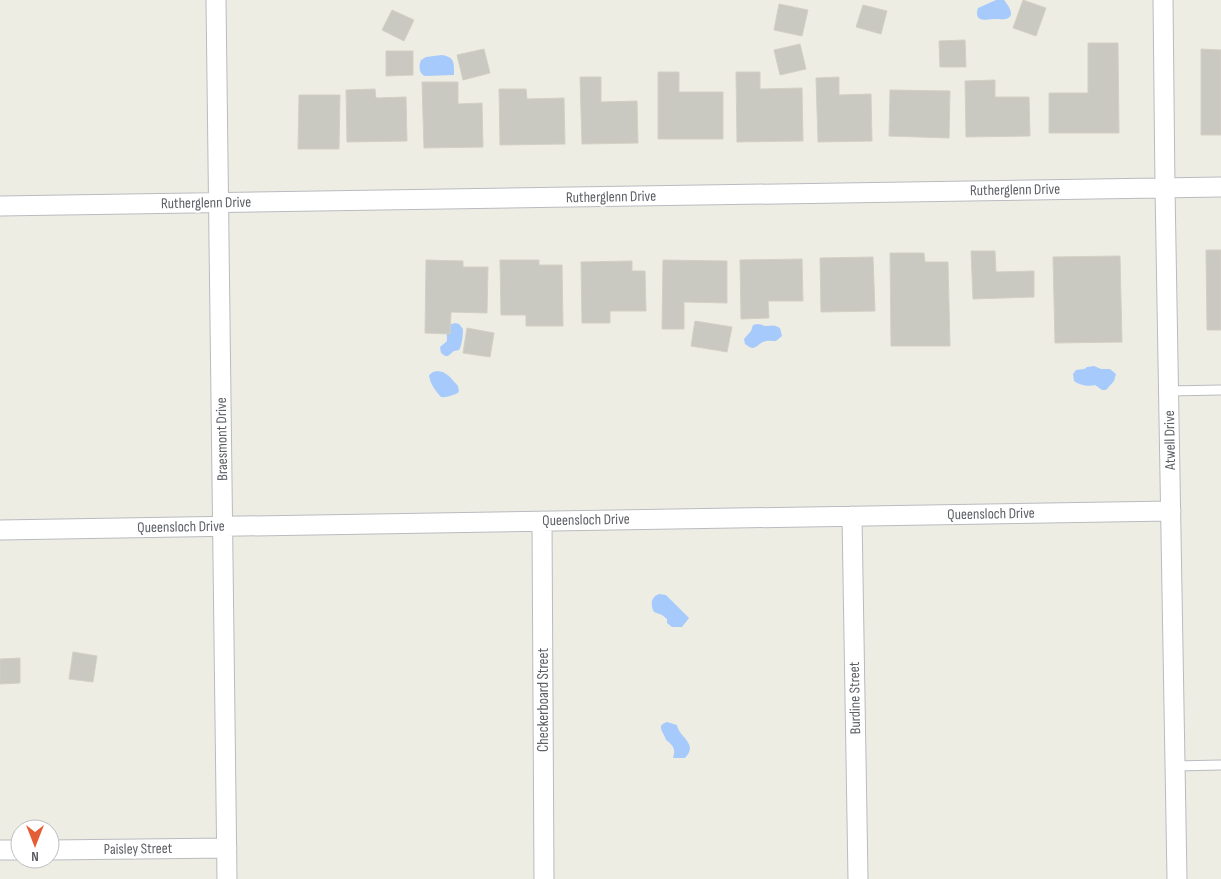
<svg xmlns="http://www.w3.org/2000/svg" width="1221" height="879" viewBox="0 0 1221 879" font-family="'Sofia Sans Condensed',sans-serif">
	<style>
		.water { fill: #a7cafc }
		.building { fill: #c9c8c1; stroke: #d3d0c3 }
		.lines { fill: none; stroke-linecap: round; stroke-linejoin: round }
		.lane-casing { stroke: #b9bbc0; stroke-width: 11 }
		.street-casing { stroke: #b9bbc0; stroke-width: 21 }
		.lane { stroke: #fff; stroke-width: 9 }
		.street { stroke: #fff; stroke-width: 19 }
		.labels { text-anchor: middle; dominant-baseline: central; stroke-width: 4.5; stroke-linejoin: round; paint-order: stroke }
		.street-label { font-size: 15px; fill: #5c5f64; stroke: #fff }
	</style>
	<rect width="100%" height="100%" fill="#eeede4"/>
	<!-- water -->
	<path class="water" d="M996,0H1004C1008,5 1017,17 1005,19C1002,20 999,19 997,19C988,19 973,24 978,8Z
		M442,55C455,57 454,63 454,75L425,76C418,73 419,65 421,60L426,57Z
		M455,323L459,324L463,329C463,335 462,345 459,350L454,351L448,356H445L441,353L440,347L447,341C447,333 445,325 455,323Z
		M757,324C761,324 763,326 767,326C773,325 775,325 780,328L782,336L776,341C772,341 767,340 763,342C755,346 755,352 745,344L744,339L751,331L753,325Z
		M1094,366L1101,369H1110L1116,374L1114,381L1106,390H1102L1095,385C1089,387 1079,385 1074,381L1073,374L1076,370L1084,369L1087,367Z
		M437,371L443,372L449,376L458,386L459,392C455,395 445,398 441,397C435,390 430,384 429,375L433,372Z
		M659,594L666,595L689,618L682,627H672L667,623V619L662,615L654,612C650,604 651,597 659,594Z
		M667,722L677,725C679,738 699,743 685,758H673C676,749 673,745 666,740C664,732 655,726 667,722Z"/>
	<!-- building -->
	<path class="building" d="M1023,0L1046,8L1036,36L1013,28Z
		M779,4L808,10L802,36L774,30Z
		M863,5L887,11L881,34L856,27Z
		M392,10L414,20L404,41L382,30Z
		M965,40L966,67H940L939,41Z
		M1088,43H1118L1119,133H1049V93H1088Z
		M800,44L806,69L780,75L774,50Z
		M484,49L490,73L463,80L457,55Z
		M1201,49L1221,50V135H1201Z
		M386,51H413V75L386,76Z
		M658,72H679V92H723V139H658Z
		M736,72H760V89L802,88L803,141L737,142Z
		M580,77H601V102L637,101L638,143L582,144Z
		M839,77V95L871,94L872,141L818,142L816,78Z
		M995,80V97H1029L1030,136L966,137L965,81Z
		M422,82H458V104L482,103L483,147L424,148Z
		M375,89L376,98L406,97L407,141L347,142L346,90Z
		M499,89H526L527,99L564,98L565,144L500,145Z
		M890,90L950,91L949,138L889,136Z
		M299,95H340L339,149H298Z
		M1206,250H1221V330H1207Z
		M971,251H995L996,272L1034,271V297L973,299Z
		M890,253H924L925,262H948L950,346H891Z
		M1120,256L1122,342L1055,343L1053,257Z
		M873,257L875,311L821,312L820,258Z
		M802,259L803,301H768L769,318L741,319L740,260Z
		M426,260L463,261V267H488L487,313L451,312L450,334L425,333Z
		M500,260H539V265H562L563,326H526V315H501Z
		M663,260L727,261V303L684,302V329H662Z
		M632,261V271H645L646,311H610V323H582L581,262Z
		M695,321L732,327L727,352L691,346Z
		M467,328L494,333L490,357L463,353Z
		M73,652L97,656L93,682L69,679Z
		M20,658V683L0,684V659Z"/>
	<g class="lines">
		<!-- lane casing -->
		<g class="lane-casing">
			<path id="lane" d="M1168,391L1221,390
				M1175,766L1221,765"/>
		</g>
		<!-- street casing -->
		<g class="street-casing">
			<path id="street" d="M216,0L227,879
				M1163,0L1165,188L1177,879
				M0,206L1221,187
				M852,516L858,879
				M542,521L544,879
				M0,530L1171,511
				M0,850H20
				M50,850L227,848"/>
		</g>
		<!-- lane -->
		<use href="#lane" class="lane"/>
		<!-- street -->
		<use href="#street" class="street"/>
	</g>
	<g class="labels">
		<!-- street labels -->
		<g class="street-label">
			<text transform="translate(1015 190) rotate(-1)">Rutherglenn Drive</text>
			<text transform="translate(611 197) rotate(-1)">Rutherglenn Drive</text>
			<text transform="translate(206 203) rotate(-1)">Rutherglenn Drive</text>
			<text transform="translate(222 439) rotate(-91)">Braesmont Drive</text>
			<text transform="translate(1170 440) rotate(-91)">Atwell Drive</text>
			<text transform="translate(991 514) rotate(-1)">Queensloch Drive</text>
			<text transform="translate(586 520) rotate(-1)">Queensloch Drive</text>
			<text transform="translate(181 527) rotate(-1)">Queensloch Drive</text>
			<text transform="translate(855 698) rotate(-91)">Burdine Street</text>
			<text transform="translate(543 700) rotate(-90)">Checkerboard Street</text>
			<text transform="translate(138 849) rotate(-1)">Paisley Street</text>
		</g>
	</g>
	<!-- north arrow -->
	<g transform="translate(35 844) rotate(180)"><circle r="24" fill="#ffffff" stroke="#bebfc1"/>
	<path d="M0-4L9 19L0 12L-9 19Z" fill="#e35e36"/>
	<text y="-8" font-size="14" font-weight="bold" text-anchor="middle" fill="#5c5f64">N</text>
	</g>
</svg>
